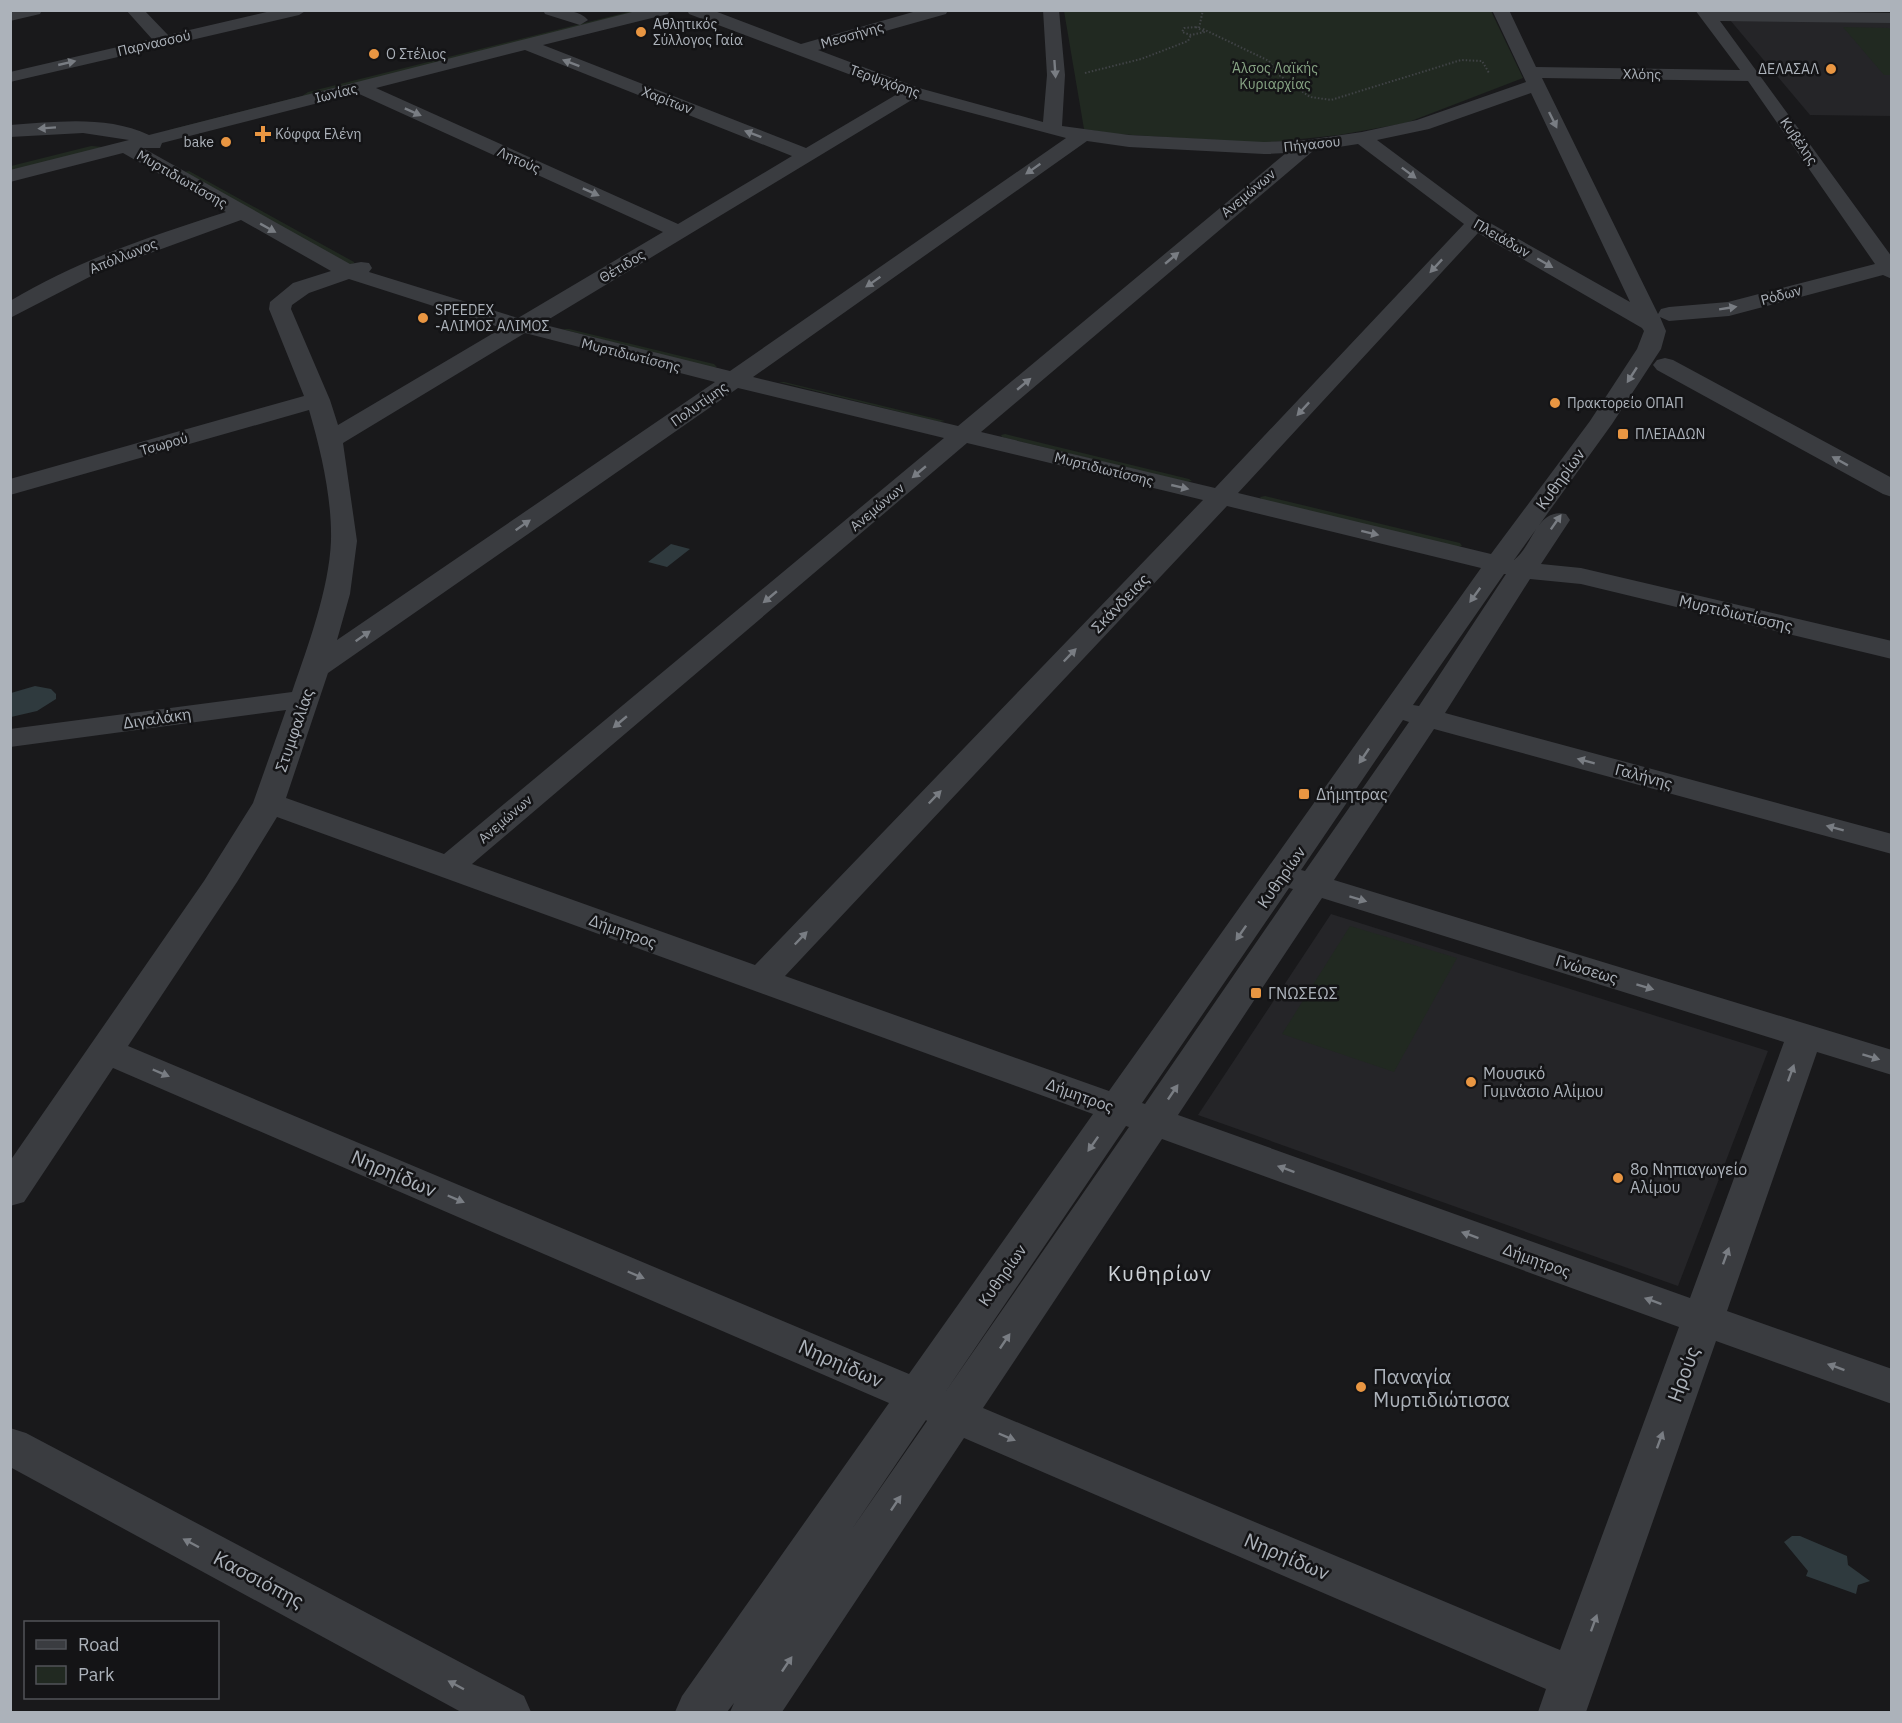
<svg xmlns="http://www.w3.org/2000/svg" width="1902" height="1723" viewBox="0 0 1902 1723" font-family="'IBM Plex Sans',sans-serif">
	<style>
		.built { fill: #252528 }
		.green { fill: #212921 }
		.water { fill: #2f3a3e }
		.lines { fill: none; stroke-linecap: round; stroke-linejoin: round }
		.path { stroke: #404346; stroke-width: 2; stroke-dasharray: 1.5 2; stroke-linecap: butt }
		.minor { fill: #3a3c40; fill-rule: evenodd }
		.oneway { fill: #797d83 }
		.poi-dot { fill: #e99642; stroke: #141416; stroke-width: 2 }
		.labels { text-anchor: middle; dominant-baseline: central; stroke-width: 5; stroke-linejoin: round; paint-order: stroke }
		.far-poi-label { font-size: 14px; fill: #acb2ba; stroke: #141416; text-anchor: start }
		.far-street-label { font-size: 14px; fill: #acb2ba; stroke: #141416 }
		.far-park-label { font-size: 14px; fill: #87a484; stroke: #141416 }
		.street-label { font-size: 16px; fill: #acb2ba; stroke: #141416 }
		.poi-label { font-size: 16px; fill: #acb2ba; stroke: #141416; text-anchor: start }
		.near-street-label { font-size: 20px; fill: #acb2ba; stroke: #141416 }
		.near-poi-label { font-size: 20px; fill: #acb2ba; stroke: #141416; text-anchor: start }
		.near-neighbourhood-label { font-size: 21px; letter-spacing: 1.5px; fill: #ccd1d6; stroke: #141416 }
	</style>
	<rect width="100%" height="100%" fill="#19191b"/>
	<!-- built -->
	<path class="built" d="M1730,20L1891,22V116L1810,115Z
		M1331,914L1768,1051L1678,1286L1198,1115Z"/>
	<!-- green -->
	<path class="green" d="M632,11H647L174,132L169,130L302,96L308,92Z
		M1064,11H1491L1523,78L1406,123L1339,135L1263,143L1116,134L1084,129Z
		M1843,27L1889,28L1891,31V75H1884Z
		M91,146L103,147L11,173V166Z
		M189,171L354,262V263L350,265L184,172Z
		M562,329H569L714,364L717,367L711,368Z
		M779,382H784L945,421L940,422Z
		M1005,434L1189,479L1192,481L1187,482L1002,437L1001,435Z
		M1265,496L1460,543L1462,546L1457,547L1262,500L1260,497Z
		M1350,926L1457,958L1394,1072L1282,1034Z"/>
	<!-- water -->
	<path class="water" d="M671,544L690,549L667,567L648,562Z
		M35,686L51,689L56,694V699L37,711L11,717V693Z
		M1792,1536H1800L1847,1556L1848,1565L1870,1581L1858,1585L1856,1594L1806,1576L1808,1571L1784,1542Z"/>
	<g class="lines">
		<!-- path -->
		<path class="path" d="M1196,27L1205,32L1191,35L1182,32L1184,28Z
			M1199,28L1203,10
			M1203,29L1269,61L1279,75L1310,97L1331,100L1461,60L1482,61L1489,73
			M1085,73L1141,59L1188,41L1191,35"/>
		<!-- minor -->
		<path class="minor" d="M42,10L40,14L10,21V11Z
			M126,10H144L168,35L275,10H307L299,15L10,82V72L152,39Z
			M543,10C558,10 578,8 588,20L580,25L545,14Z
			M640,10H670L668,14L543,45L806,148L899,93L689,14L687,10H712L801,44L920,10H948L946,14L818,50L919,88L1043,122L1047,75L1043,10H1059L1065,75L1062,126L1129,135L1264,142L1307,140L1362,132L1417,120L1526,82L1492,10H1509L1536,67L1740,70L1695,10L1892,13V23L1720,21L1892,257V279L1883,275L1729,316L1669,321L1660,317L1666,331L1661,349L1612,424L1514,560C1533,546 1537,507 1566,514L1570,520L1541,564L1581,568L1892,641V659L1581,584L1530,579L1445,713L1892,834V854L1434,729L1334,880L1892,1050V1075L1817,1052L1727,1311L1892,1369V1404L1716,1341L1586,1712H1538L1546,1689L964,1438L782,1712H730L734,1703L727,1712H675L682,1696L889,1403L113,1068L24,1202L10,1206V1161L204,881L253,803L286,710L10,747V729L292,692C308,646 329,589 331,541C332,498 321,451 309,410L10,495V479L304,396L269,309L270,302L293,283L331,271L241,220L101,271L10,318V301C78,260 152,236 226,212L123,153L10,182V170L129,140L83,133L10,137V125C56,122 106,115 149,135ZM525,50L792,156L678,224L376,88ZM1542,78L1748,81L1875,264L1728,302L1669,307L1661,309L1658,314ZM357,93L663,232L518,318L369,272L372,268L369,263L361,262L350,264L143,148H160L162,143ZM1531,93L1630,302L1483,219L1377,140L1429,129ZM915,98L1066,138L730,371L541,324ZM1087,141L1129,147L1264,154L1286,153L958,426L753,377ZM1358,144L1464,224L1215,488L981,432L1313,151ZM1478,233L1642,328L1644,331L1637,349L1590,421L1491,554L1238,493ZM349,279L502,328L338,425L330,400L291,309L292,305L309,293ZM525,333L715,382L337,640L350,594L357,541L343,443ZM738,388L944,438L444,854L286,798L328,673ZM967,443L1203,500L755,965L472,864ZM1227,506L1481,568L1109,1091L785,976ZM1504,574H1506L1419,706L1413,705ZM1403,720L1409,722L1305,871L1301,870ZM277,817L1093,1114L909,1374L128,1046L237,882ZM1289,888L1293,889L1145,1104L1142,1103ZM1322,898L1784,1042L1690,1298L1178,1115ZM1126,1126L1129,1127L946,1391ZM1162,1139L1679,1327L1560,1650L983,1408ZM926,1420L927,1421L852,1529Z
			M1665,358L1673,360L1892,478V497L1883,494L1657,370L1653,365L1657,360Z
			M10,1428L26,1433L524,1696L531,1712H461L10,1467Z"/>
	</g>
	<!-- one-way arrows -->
	<defs><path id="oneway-solid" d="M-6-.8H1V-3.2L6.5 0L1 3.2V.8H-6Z" transform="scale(1.5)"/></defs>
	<g class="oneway">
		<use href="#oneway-solid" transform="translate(67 63) rotate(-13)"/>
		<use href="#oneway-solid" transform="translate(571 63) rotate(-159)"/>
		<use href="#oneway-solid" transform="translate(1055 69) rotate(86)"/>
		<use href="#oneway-solid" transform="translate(413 112) rotate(24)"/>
		<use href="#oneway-solid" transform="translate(1553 120) rotate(64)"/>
		<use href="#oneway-solid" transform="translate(47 128) rotate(176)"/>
		<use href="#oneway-solid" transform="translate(753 134) rotate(-159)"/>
		<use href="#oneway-solid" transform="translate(1033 169) rotate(145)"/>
		<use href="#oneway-solid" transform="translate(1409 173) rotate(37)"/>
		<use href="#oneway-solid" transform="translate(591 192) rotate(24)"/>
		<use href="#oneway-solid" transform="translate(268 228) rotate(29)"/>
		<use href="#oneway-solid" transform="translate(1172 258) rotate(-40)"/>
		<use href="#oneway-solid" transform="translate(1545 263) rotate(30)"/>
		<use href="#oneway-solid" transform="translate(1436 266) rotate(133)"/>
		<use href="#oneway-solid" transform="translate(873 282) rotate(145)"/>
		<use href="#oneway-solid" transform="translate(1728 308) rotate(-9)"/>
		<use href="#oneway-solid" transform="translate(1632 375) rotate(123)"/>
		<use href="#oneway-solid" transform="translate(1024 384) rotate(-40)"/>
		<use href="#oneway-solid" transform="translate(1303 409) rotate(133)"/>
		<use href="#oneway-solid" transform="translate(1840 461) rotate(-151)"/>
		<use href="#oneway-solid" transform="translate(919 472) rotate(140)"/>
		<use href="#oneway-solid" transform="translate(1180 487) rotate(13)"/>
		<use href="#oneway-solid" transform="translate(1556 522) rotate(-55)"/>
		<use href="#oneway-solid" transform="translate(523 525) rotate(-35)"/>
		<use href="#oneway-solid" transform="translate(1370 533) rotate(14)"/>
		<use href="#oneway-solid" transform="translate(1475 595) rotate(126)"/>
		<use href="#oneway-solid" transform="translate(770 597) rotate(140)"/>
		<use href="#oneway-solid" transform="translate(363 636) rotate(-35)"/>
		<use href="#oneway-solid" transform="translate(1070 655) rotate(-46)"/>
		<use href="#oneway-solid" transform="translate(620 722) rotate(140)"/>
		<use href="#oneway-solid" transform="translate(1364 756) rotate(124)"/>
		<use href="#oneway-solid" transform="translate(1586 761) rotate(-165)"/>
		<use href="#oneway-solid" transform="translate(935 797) rotate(-46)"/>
		<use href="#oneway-solid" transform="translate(1835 828) rotate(-165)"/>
		<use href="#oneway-solid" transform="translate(1358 899) rotate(17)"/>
		<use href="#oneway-solid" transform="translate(1241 933) rotate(125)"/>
		<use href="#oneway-solid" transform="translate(801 938) rotate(-46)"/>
		<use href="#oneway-solid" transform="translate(1645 987) rotate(17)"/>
		<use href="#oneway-solid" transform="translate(1871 1057) rotate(17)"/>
		<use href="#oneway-solid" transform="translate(161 1073) rotate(23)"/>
		<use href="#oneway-solid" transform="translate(1791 1073) rotate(-70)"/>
		<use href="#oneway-solid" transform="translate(1173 1092) rotate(-56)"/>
		<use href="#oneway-solid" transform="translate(1093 1144) rotate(125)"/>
		<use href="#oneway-solid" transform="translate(1286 1169) rotate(-160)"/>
		<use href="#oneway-solid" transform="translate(456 1199) rotate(23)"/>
		<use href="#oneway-solid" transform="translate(1470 1235) rotate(-160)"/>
		<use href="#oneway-solid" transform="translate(1726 1256) rotate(-70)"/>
		<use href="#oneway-solid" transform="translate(636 1275) rotate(23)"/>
		<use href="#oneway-solid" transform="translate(1653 1301) rotate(-160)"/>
		<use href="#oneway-solid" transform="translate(1005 1341) rotate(-56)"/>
		<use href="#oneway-solid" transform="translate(1836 1367) rotate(-160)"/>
		<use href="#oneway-solid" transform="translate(1007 1437) rotate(23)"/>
		<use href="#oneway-solid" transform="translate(1660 1440) rotate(-70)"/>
		<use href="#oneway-solid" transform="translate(896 1503) rotate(-56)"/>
		<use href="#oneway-solid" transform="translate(191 1543) rotate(-152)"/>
		<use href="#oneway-solid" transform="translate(1594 1623) rotate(-70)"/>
		<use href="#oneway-solid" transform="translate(787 1664) rotate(-56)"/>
		<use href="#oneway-solid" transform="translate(456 1685) rotate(-152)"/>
	</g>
	<!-- markers -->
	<g class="poi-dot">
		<circle cx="641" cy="32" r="6"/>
		<circle cx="374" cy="54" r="6"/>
		<circle cx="1831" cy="69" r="6"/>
		<path d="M260 125h6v6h6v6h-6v6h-6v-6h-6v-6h6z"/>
		<circle cx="226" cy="142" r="6"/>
		<circle cx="423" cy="318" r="6"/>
		<circle cx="1555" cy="403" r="6"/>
		<rect x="1617" y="428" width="12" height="12" rx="3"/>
		<rect x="1298" y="788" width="12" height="12" rx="3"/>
		<rect x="1250" y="987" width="12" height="12" rx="3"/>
		<circle cx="1471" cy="1082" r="6"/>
		<circle cx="1618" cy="1178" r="6"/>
		<circle cx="1361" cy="1387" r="6"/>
	</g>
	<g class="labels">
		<!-- far-poi labels -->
		<g class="far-poi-label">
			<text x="653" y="24">Αθλητικός<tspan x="653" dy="16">Σύλλογος Γαία</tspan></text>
			<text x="386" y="54">Ο Στέλιος</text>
			<text x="1819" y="69" text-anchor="end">ΔΕΛΑΣΑΛ</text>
			<text x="275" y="134">Κόφφα Ελένη</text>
			<text x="214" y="142" text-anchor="end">bake</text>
			<text x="435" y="310">SPEEDEX<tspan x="435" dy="16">-ΑΛΙΜΟΣ ΑΛΙΜΟΣ</tspan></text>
			<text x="1567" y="403">Πρακτορείο ΟΠΑΠ</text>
			<text x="1635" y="434">ΠΛΕΙΑΔΩΝ</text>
		</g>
		<!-- far-street labels -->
		<g class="far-street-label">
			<text transform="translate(852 35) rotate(-16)">Μεσσήνης</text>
			<text transform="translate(154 43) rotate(-13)">Παρνασσού</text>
			<text transform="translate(1642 74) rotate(1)">Χλόης</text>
			<text transform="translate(885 81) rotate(19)">Τερψιχόρης</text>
			<text transform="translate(336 93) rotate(-14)">Ιωνίας</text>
			<text transform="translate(667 100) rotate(21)">Χαρίτων</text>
			<text transform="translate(1799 141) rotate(55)">Κυβέλης</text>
			<text transform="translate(1312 144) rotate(-6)">Πήγασου</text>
			<text transform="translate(519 160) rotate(24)">Λητούς</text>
			<text transform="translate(182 179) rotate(30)">Μυρτιδιωτίσσης</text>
			<text transform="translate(1248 193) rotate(-40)">Ανεμώνων</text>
			<text transform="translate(1502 238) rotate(30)">Πλειάδων</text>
			<text transform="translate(123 256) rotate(-22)">Απόλλωνος</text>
			<text transform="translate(622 266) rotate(-31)">Θέτιδος</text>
			<text transform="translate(1781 295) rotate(-15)">Ρόδων</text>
			<text transform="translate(631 355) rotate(14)">Μυρτιδιωτίσσης</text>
			<text transform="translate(699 404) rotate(-35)">Πολυτίμης</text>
			<text transform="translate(164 444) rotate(-16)">Τσωρού</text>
			<text transform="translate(1104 469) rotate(14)">Μυρτιδιωτίσσης</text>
			<text transform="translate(877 507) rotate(-40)">Ανεμώνων</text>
			<text transform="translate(505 819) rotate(-41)">Ανεμώνων</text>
		</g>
		<!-- far-park labels -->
		<g class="far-park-label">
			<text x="1275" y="68">Άλσος Λαϊκής<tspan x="1275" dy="16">Κυριαρχίας</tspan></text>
		</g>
		<!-- street labels -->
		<g class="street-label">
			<text transform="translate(1560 479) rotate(-54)">Κυθηρίων</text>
			<text transform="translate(1120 603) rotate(-46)">Σκάνδειας</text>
			<text transform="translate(1736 613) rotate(13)">Μυρτιδιωτίσσης</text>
			<text transform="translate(157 718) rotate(-8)">Διγαλάκη</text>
			<text transform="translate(294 730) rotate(-71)">Στυμφαλίας</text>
			<text transform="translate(1644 776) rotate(15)">Γαλήνης</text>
			<text transform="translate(1281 877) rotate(-55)">Κυθηρίων</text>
			<text transform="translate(623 931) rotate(20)">Δήμητρος</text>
			<text transform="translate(1587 969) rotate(17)">Γνώσεως</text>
			<text transform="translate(1080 1095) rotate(20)">Δήμητρος</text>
			<text transform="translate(1537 1260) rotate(20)">Δήμητρος</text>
			<text transform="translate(1002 1275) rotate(-55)">Κυθηρίων</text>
		</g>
		<!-- poi labels -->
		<g class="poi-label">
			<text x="1316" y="794">Δήμητρας</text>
			<text x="1268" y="993">ΓΝΩΣΕΩΣ</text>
			<text x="1483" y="1073">Μουσικό<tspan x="1483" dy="18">Γυμνάσιο Αλίμου</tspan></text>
			<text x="1630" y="1169">8ο Νηπιαγωγείο<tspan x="1630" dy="18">Αλίμου</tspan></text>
		</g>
		<!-- near-street labels -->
		<g class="near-street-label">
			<text transform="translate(394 1173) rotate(23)">Νηρηίδων</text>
			<text transform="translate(841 1363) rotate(24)">Νηρηίδων</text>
			<text transform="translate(1683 1374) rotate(-70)">Ηρούς</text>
			<text transform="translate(1287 1556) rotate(23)">Νηρηίδων</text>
			<text transform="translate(259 1579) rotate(28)">Κασσιόπης</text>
		</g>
		<!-- near-poi labels -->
		<g class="near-poi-label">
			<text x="1373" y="1376">Παναγία<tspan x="1373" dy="23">Μυρτιδιώτισσα</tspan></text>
		</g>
		<!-- near-neighbourhood labels -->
		<g class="near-neighbourhood-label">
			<text x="1160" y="1273">Κυθηρίων</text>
		</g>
	</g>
	<!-- border -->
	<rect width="1902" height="1723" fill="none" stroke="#acb2ba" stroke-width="24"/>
	<!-- legend -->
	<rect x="24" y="1621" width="195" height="78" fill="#141416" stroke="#515358" stroke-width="1.5"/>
	<rect x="36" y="1640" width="30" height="9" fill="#3a3c40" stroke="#515358" stroke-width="1.5"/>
	<text x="78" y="1651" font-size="18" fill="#acb2ba">Road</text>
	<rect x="36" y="1666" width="30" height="18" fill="#212921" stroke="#515358" stroke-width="1.5"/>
	<text x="78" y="1681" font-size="18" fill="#acb2ba">Park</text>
</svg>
